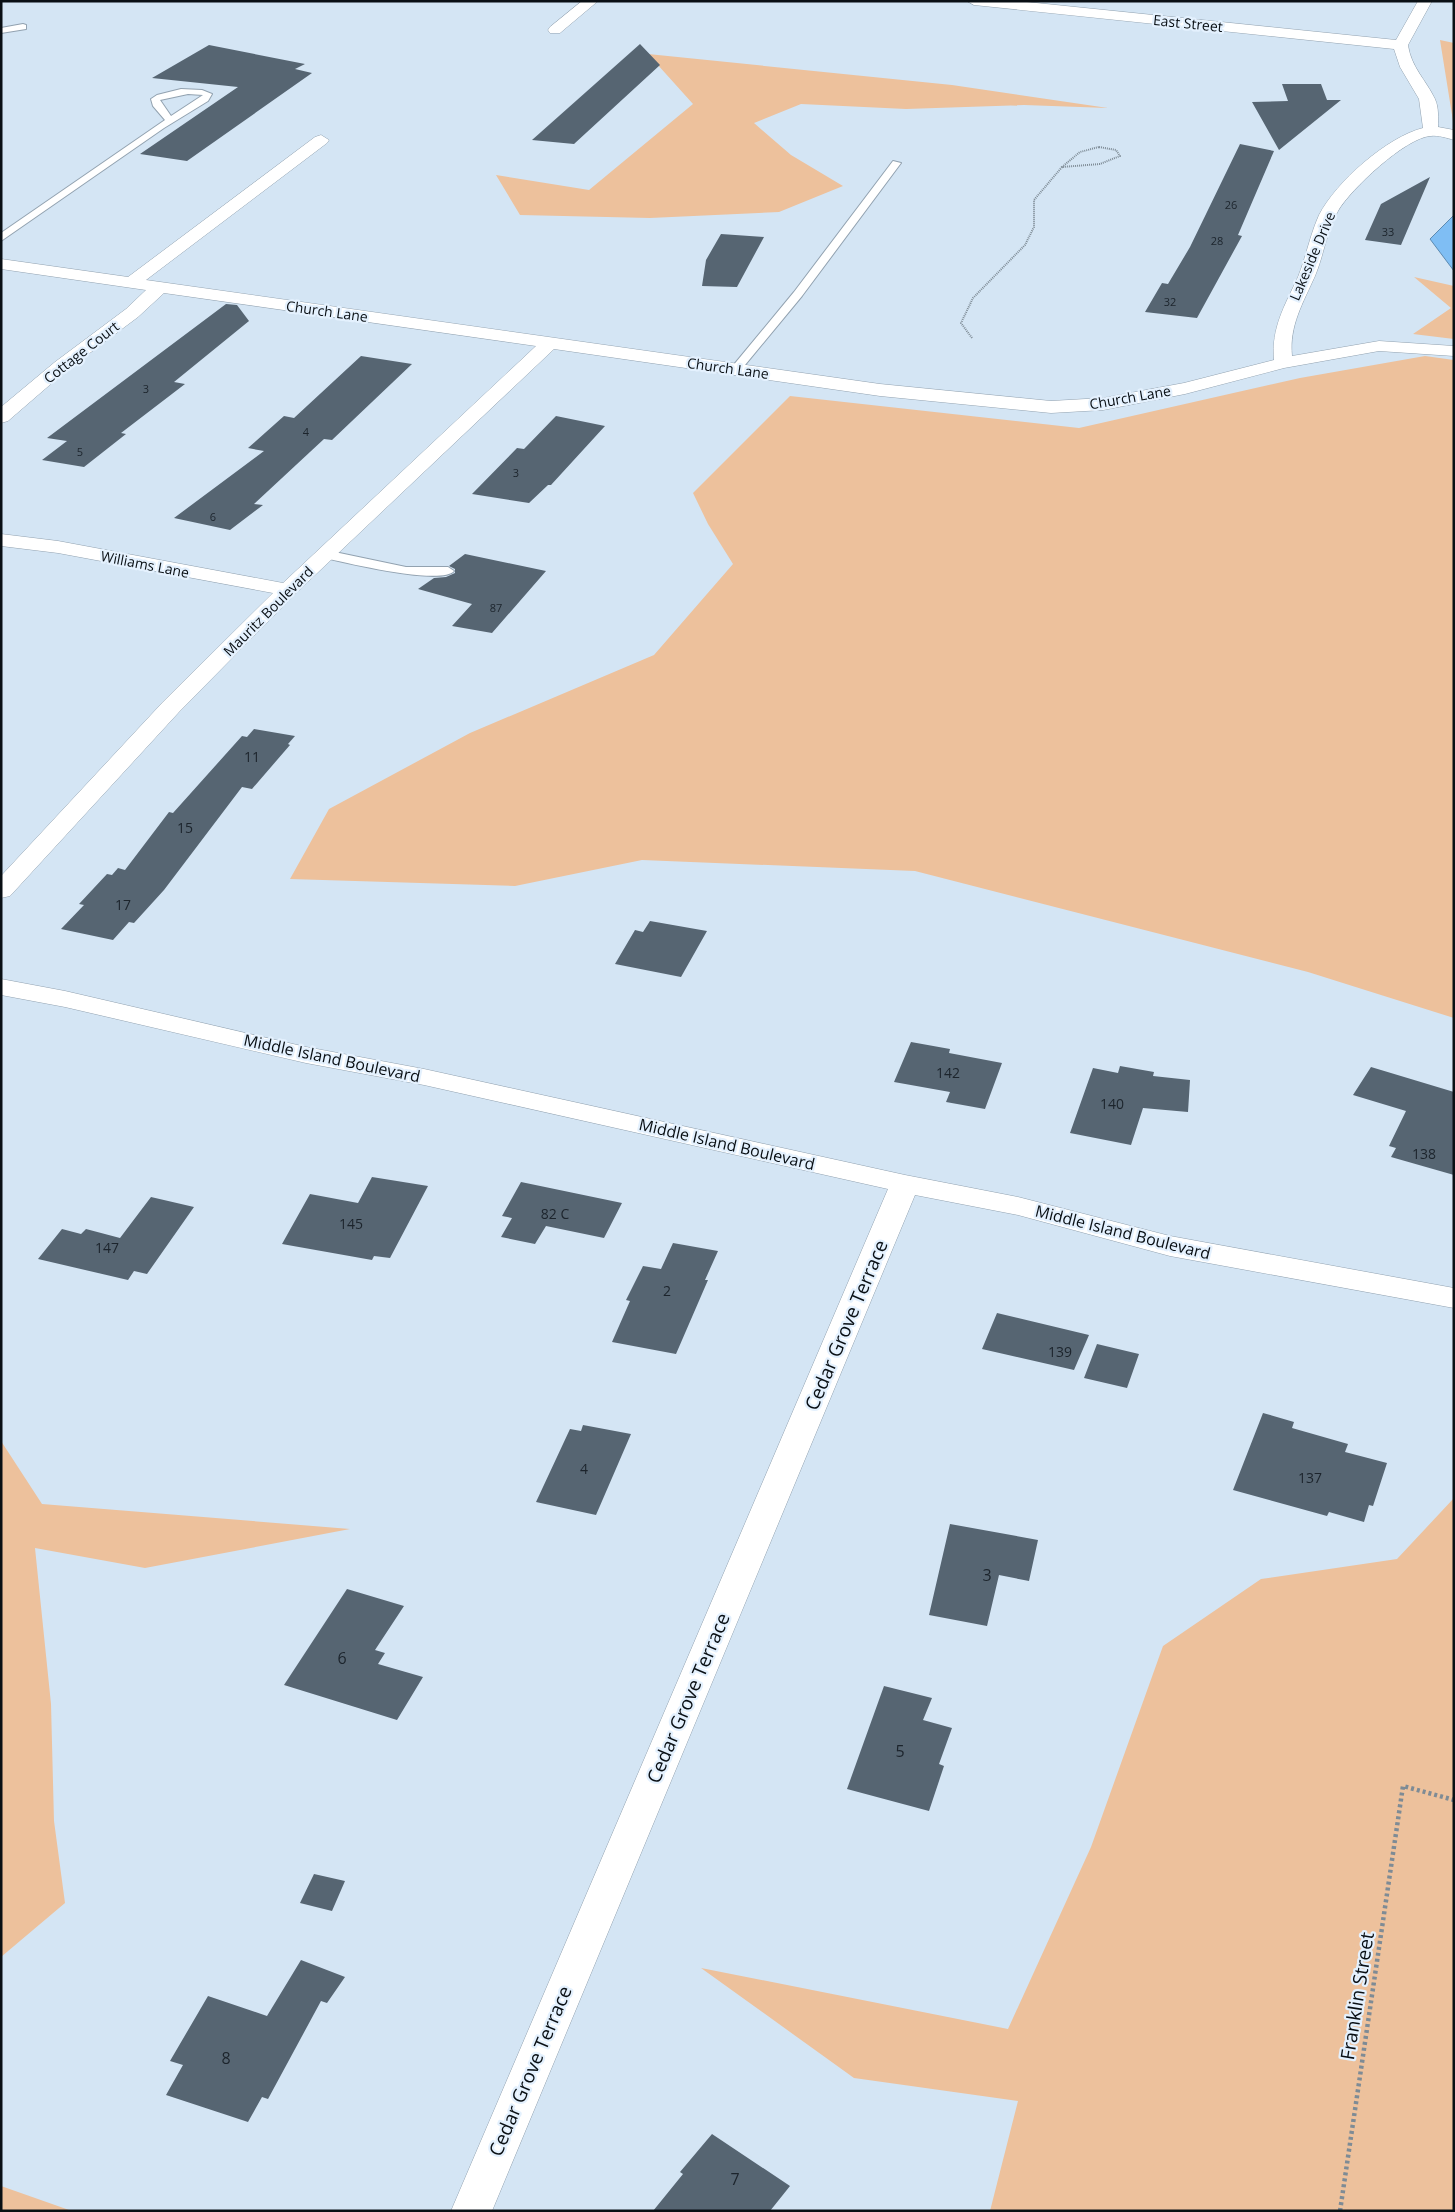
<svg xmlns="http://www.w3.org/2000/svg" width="1455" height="2212" viewBox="0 0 1455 2212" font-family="'Open Sans',sans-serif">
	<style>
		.green { fill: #edc19c }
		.water { fill: #7fbef4; stroke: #5c8ab1 }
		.building { fill: #566572 }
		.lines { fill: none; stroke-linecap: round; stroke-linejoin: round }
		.service-casing { stroke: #92a2b0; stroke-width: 2 }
		.minor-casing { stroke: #92a2b0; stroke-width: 1 }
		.path-far1 { stroke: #7e8b95; stroke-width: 2; stroke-dasharray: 1 1; stroke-linecap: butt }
		.path { stroke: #7e8b95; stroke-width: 4.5; stroke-dasharray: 3 3; stroke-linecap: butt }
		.service { fill: #fff; fill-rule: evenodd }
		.minor { fill: #fff; fill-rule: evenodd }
		.labels { text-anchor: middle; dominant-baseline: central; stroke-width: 4.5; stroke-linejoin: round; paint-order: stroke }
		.far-number-label { font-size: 11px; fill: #1c242c }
		.far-street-label { font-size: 14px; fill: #090f14; stroke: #e4f1fe }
		.number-label { font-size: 14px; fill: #1c242c }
		.street-label { font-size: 16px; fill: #090f14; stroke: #e4f1fe }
		.near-number-label { font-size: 16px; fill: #1c242c }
		.near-street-label { font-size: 19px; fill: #090f14; stroke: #e4f1fe }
	</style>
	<rect width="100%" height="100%" fill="#d4e5f4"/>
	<!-- green -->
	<path class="green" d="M1440,40L1454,43V121H1453Z
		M648,54L952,85L1108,108L1024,105L906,109L801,104L754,123L791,155L843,186L779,212L650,218L520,215L496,175L589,190L693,104Z
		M1414,277L1454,286V339L1413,334L1451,308Z
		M1425,356L1454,360V1018L1308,972L915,871L642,860L515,886L290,879L329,809L470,733L654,655L733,564L708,524L693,493L790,396L1079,428L1300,378Z
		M1,1441L42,1504L350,1529L145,1568L35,1548L51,1704L54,1821L65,1903L1,1957Z
		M1454,1498V2211H990L1018,2101L854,2078L701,1968L1008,2029L1091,1847L1163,1646L1261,1579L1397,1559Z
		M1,2186L72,2211H1Z"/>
	<!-- water -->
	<path class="water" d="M1454,215V271L1430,239Z"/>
	<!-- building -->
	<path class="building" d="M640,44L660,65L574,144L532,140Z
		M209,45L305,64L295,69L312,73L187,161L140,154L238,87L152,78Z
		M1282,84H1321L1327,100H1341L1279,150L1252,102L1288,101Z
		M1240,144L1274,151L1238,235L1242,236L1197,318L1145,312L1162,283L1168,284L1190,247Z
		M1430,177L1401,245L1365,240L1381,204Z
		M721,234L764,237L737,287L702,286L706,260Z
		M226,304L237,305L249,321L174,382L185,384L121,433L126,434L84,467L42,460L67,441L47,438Z
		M361,356L412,364L332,440L324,439L254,504L263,505L230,530L174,518L264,451L248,448L284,416L294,418Z
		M556,416L605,426L551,485H548L529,503L472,494L517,448L524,449Z
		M465,554L546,571L492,633L452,626L472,604L418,589L434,578L446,577L455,573V569L449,566Z
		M254,729L295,736L288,744L290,745L252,789L242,787L164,890L134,923L129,922L113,940L61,929L84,905L79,904L107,874L112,875L118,868L125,870L169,812L173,813L242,736L247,737Z
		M650,921L707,931L681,977L615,964L635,930L643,932Z
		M911,1042L950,1049L949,1053L1002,1063L985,1109L946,1102L950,1092L894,1082Z
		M1120,1066L1154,1072L1153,1076L1190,1080L1188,1112L1143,1108L1131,1145L1070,1133L1093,1068L1118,1073Z
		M1371,1067L1454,1092V1175L1391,1157L1396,1148L1389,1146L1406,1111L1353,1095Z
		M372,1177L428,1186L390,1258L374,1256L372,1260L282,1244L310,1194L358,1203Z
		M521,1182L622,1203L604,1238L546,1226L535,1244L501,1237L512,1218L502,1216Z
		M151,1197L194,1207L147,1274L134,1271L128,1280L38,1259L62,1229L81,1234L86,1229L120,1238Z
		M673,1243L718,1251L705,1280H708L676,1354L612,1342L630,1301L626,1300L643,1266L661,1269Z
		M997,1313L1089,1335L1074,1370L982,1349Z
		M1097,1344L1139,1354L1127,1388L1084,1378Z
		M1263,1413L1294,1422L1292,1428L1348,1444L1345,1452L1387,1463L1373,1506L1369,1505L1364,1522L1329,1512L1327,1516L1233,1490Z
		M583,1425L631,1434L596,1515L536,1502L570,1429L581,1431Z
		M950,1524L1038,1540L1029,1581L999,1575L987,1626L929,1615Z
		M347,1589L404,1606L375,1650L385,1653L378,1664L423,1677L397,1720L284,1685Z
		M884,1686L932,1698L923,1720L952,1728L939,1764L944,1766L929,1811L847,1789Z
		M314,1874L345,1881L332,1911L300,1903Z
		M301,1960L345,1977L327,2003L321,2001L268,2099L262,2097L248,2122L166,2095L183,2065L170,2061L208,1996L267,2016Z
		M712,2134L790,2186L770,2211H653L683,2174L680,2172Z"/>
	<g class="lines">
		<!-- service casing -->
		<g class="service-casing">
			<path id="service" d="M23,24L26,25V29L1,33V28Z
				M181,89L202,90L212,94L208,101L164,128L1,241V233L165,120L153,106L151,99L157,95ZM188,94L203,95L171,116L160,100Z
				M893,161L901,163L802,296L740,371H732V367L794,292Z
				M325,550L406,567H448L454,571C441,586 342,562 321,557L319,554L321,551Z"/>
		</g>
		<!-- minor casing -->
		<g class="minor-casing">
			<path id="minor" d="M582,1H598L560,33H550L548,30L550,27Z
				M967,1H1017L1396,40L1418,1H1432L1408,45C1411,67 1426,80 1435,99C1439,108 1438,118 1438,127L1454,130V140C1447,138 1438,135 1431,136C1406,137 1350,190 1338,211C1326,232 1324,255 1315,276C1303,303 1289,326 1292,356L1379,341L1454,346V356L1379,351L1284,368L1185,394L1103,410L1051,413L880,396L554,349L295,594L179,712L10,896L1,898V876L163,702L273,593L58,553L1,546V534L58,541L283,583L536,346L164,293L138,317L67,370L8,421L1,423V407L55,362L126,309L146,290L1,269V259L128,277L315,137L321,135L329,140L327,143L146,280L880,384L1051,401L1103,398L1184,383L1274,360C1271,328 1285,305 1298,277C1306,257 1310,235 1319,215C1336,182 1387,137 1423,128L1419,99L1400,67L1394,49L974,5Z
				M1,979L65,991L306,1047L424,1069L905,1175L1018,1197L1170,1236L1454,1288V1308L1170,1256L1018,1215L915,1195L492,2211H451L888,1189L424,1085L306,1063L65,1007L1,995Z"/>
		</g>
		<!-- path-far1 -->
		<path class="path-far1" d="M1099,147L1116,150L1120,156L1100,164L1062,167L1080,152Z
			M972,338L961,323L973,298L1025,245L1034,227V200L1062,167"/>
		<!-- path -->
		<path class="path" d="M1340,2211L1403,1786L1454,1800"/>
		<!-- service -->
		<use href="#service" class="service"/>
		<!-- minor -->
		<use href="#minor" class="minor"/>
	</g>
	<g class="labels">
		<!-- far-number labels -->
		<g class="far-number-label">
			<text x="1231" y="204">26</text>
			<text x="1388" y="231">33</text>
			<text x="1217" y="240">28</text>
			<text x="1170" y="301">32</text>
			<text x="146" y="388">3</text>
			<text x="306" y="431">4</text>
			<text x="80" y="451">5</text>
			<text x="516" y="472">3</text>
			<text x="213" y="516">6</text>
			<text x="496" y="607">87</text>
		</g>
		<!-- far-street labels -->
		<g class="far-street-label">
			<text transform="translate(1188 23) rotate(6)">East Street</text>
			<text transform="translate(1312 256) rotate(-67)">Lakeside Drive</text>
			<text transform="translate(327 311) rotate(8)">Church Lane</text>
			<text transform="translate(81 352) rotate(-38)">Cottage Court</text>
			<text transform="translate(728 368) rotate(8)">Church Lane</text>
			<text transform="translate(1130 397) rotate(-10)">Church Lane</text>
			<text transform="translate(145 564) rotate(11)">Williams Lane</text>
			<text transform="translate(268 611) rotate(-45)">Mauritz Boulevard</text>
		</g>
		<!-- number labels -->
		<g class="number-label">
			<text x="252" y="756">11</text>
			<text x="185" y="827">15</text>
			<text x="123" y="904">17</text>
			<text x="948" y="1072">142</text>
			<text x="1112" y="1103">140</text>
			<text x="1424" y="1153">138</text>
			<text x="555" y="1213">82 C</text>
			<text x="351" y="1223">145</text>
			<text x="107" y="1247">147</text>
			<text x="667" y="1290">2</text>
			<text x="1060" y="1351">139</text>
			<text x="584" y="1468">4</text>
			<text x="1310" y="1477">137</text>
		</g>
		<!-- street labels -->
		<g class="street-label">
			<text transform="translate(332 1058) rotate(12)">Middle Island Boulevard</text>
			<text transform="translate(727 1144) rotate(13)">Middle Island Boulevard</text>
			<text transform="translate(1123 1232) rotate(14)">Middle Island Boulevard</text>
		</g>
		<!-- near-number labels -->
		<g class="near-number-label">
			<text x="987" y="1575">3</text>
			<text x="342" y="1658">6</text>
			<text x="900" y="1751">5</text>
			<text x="226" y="2058">8</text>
			<text x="735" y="2179">7</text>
		</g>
		<!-- near-street labels -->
		<g class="near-street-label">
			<text transform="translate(846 1325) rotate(-67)">Cedar Grove Terrace</text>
			<text transform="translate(688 1698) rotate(-67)">Cedar Grove Terrace</text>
			<text transform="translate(1357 1996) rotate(-81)">Franklin Street</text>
			<text transform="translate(530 2071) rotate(-67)">Cedar Grove Terrace</text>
		</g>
	</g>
	<!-- border -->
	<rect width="1455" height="2212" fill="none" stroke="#090f14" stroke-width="5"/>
</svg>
